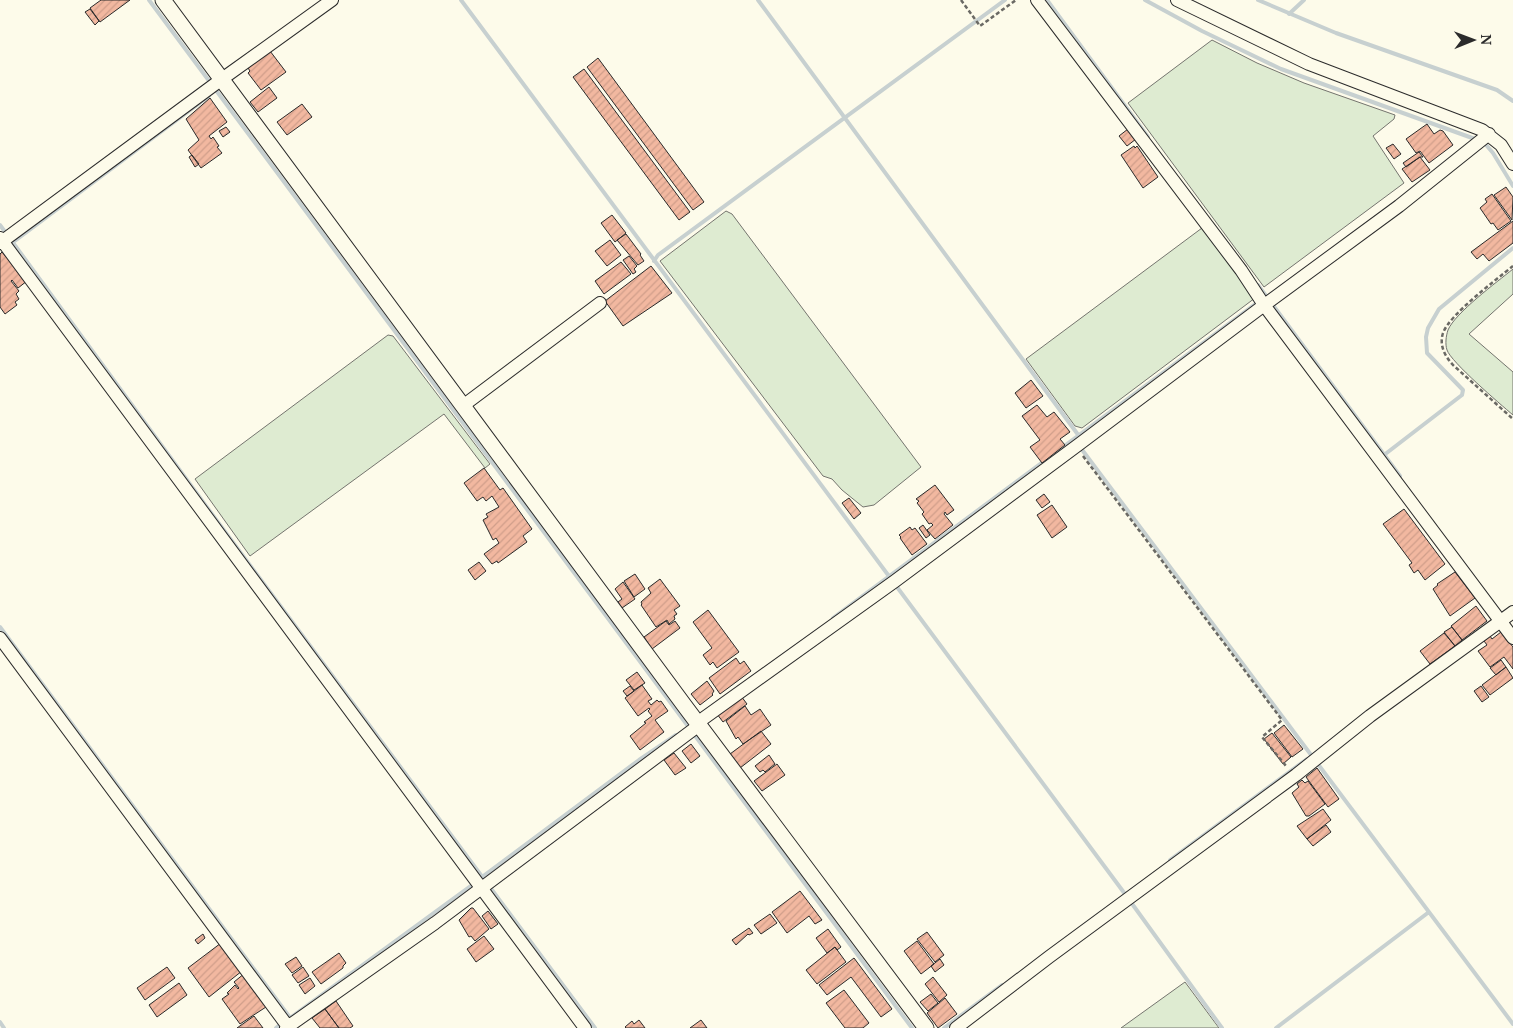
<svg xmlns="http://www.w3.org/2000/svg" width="1513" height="1028" viewBox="0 0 1513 1028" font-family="'Noto Serif',serif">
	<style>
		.green { fill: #deebd1; stroke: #74746e }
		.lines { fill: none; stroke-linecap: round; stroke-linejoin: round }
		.stream { stroke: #c7d0d0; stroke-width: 4 }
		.building { fill: url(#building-hatch); stroke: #2b2b2b }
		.minor-casing { stroke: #2b2b2b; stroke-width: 14 }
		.tertiary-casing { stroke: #2b2b2b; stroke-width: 17 }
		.path { stroke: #6a6964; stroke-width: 2.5; stroke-dasharray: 4 2.5; stroke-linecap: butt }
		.minor { stroke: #fdfbea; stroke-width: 12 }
		.tertiary { stroke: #fdfbea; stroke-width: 15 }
	</style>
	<defs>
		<pattern id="building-hatch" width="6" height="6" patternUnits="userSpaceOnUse" patternTransform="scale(1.25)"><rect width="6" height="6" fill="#f2b8a0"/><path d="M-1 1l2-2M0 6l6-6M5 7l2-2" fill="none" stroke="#d09e8a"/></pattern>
	</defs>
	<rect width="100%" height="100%" fill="#fdfbea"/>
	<!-- green -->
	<path class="green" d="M1212,40L1257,63L1304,83L1395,115L1394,119L1373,136L1404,183L1264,287L1128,103Z
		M726,211L732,214L921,467L874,505L863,507L842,490L832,479L823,476L660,261Z
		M1202,228L1255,298L1082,428L1075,426L1026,359Z
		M1513,269V294L1469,334L1513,372V415C1500,404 1451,362 1447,350C1445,344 1446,336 1448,330C1455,313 1497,282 1513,269Z
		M388,335L393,336L490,464L485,468L444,414L250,556L195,479Z
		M1185,982L1219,1028H1121Z"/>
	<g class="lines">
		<!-- stream -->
		<path class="stream" d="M149,0L912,1028
			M461,0L1125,894L1222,1028
			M758,0L1079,436
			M1047,0L1148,137
			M1145,0L1202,31L1281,69L1475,139
			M1258,0L1336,33L1497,90L1513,101
			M1289,14L1304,0
			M1487,146L1493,153L1513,186
			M0,225L220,525L595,1028
			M12,243L209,96
			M654,261L658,255L1005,0
			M1258,285L1400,476
			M1074,439L1513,1024
			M1384,455L1462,395L1463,390L1427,353L1426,337L1428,328L1439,309L1513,248
			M833,618L1258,302
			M0,627L291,1019
			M1170,860L1307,759
			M482,877L639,760L676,735
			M290,1018L472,885
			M0,1022L4,1028
			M276,1028L282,1023
			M944,1028L1002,985
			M1276,1028L1429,912"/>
	</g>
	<!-- building -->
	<path class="building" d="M101,0H130L100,22L90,8Z
		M90,9L99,21L95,25L85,12Z
		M270,51L286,72L261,90L248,73L250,71L248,68Z
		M598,58L704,202L693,210L587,67Z
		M584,69L690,212L679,220L573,77Z
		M269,87L277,98L258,112L250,102Z
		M210,98L227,122L209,136L211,139L213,137L219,146L217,147L222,153L201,168L188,150L199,140L186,119Z
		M302,104L312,117L287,135L277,122Z
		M1427,124L1434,134L1440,130L1443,131L1453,145L1429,163L1420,151L1416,153L1406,139Z
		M226,127L230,132L223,137L219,131Z
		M1128,129L1136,139L1127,146L1119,136Z
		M1393,144L1401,154L1394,159L1386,148Z
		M1134,146L1135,148L1137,146L1158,177L1143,188L1121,155Z
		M1419,152L1423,157H1420L1406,167L1403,163Z
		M192,155L199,164L195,167L189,157Z
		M1420,157L1430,170L1412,182L1402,169Z
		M1506,187L1513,197L1512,220L1494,195Z
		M1492,194L1511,221L1498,230L1493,223L1491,224L1480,208L1487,202L1485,199Z
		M612,215L626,233L615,242L601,223Z
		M1513,221V243L1489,261L1483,254L1477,259L1471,252Z
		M626,234L641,254L640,255L644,261L638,265L617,240Z
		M610,240L621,255L607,266L595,251Z
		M2,252L27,281L18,288L12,280L11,281L19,291L16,294L19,299L15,302L17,305L5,314L0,307V254Z
		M629,256L637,266L634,269L636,272L633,274L623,260Z
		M621,262L631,274L604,294L595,281Z
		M651,266L672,293L623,326L605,301Z
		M1031,380L1043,396L1026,408L1015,393Z
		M1037,405L1047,417L1054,412L1070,432L1060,439L1065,445L1042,463L1030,447L1040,440L1022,416Z
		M484,468L500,490L503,488L532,529L523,536L527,542L498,563L497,561L492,564L484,554L499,543L496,538L493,540L483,520L488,517L486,514L499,507L492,496L486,501L483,497L477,501L464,483Z
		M935,485L954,510L947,515L945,512L944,514L953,525L935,539L927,530L933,525L931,523L929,524L922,514L924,512L917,503L919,501L916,499Z
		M1044,494L1050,502L1042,508L1036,500Z
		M849,498L861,513L854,519L842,503Z
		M1052,505L1067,527L1052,538L1037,515Z
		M1404,509L1445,564L1425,580L1418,570L1414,573L1409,565L1412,563L1383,524Z
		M923,525L930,535L926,538L919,528Z
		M910,527L912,530L915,528L927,544L912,555L900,538L901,537L899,535Z
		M479,562L486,571L475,580L468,570Z
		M1455,572L1475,598L1450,616L1433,589L1438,585L1437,584Z
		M635,574L645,589L634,597L624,581Z
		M660,579L680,606L674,610L677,614L674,616L675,619L669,624L667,620L656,627L641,605L642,604L641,602L651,593L648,588Z
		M623,582L635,599L622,608L618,602L622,599L615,589Z
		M1476,606L1487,621L1462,640L1451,626Z
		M708,610L739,652L717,668L713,662L710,665L703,655L712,648L693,622Z
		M666,621L669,625L675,621L680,628L652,649L644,637Z
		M1452,627L1462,640L1455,646L1444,632Z
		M1501,632L1513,647V669L1504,657L1490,667L1478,651L1487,645L1484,641L1490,636L1492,639Z
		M1444,633L1455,646L1430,664L1420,651Z
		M736,658L740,664L744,661L751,671L720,694L709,678Z
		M1501,660L1506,667L1496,675L1490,668Z
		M1506,667L1513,678L1490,695L1482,685Z
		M637,672L645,683L634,690L626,680Z
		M707,681L714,691L712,694L713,695L700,705L691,694Z
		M642,685L652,699L648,701L651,705L657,700L659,702L661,701L668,711L655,720L664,732L640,750L630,736L646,723L644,722L652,716L648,711L650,709L649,708L638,716L625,698Z
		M630,686L634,691L627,696L623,691Z
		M1481,686L1489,697L1482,702L1474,691Z
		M741,696L747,704L723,722L717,714Z
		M745,706L751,715L760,709L771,725L743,744L738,737L736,739L726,721Z
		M1284,725L1303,749L1292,757L1274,733Z
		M761,731L771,744L740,768L730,754Z
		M1272,733L1291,757L1283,764L1264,739Z
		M691,744L700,756L691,763L682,751Z
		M674,753L686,768L675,775L664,760Z
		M769,755L775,764L765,772L763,770L760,772L755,766Z
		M777,764L785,775L762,791L754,781Z
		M1317,768L1339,799L1328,807L1306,777Z
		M1302,780L1305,783L1308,781L1325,804L1309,816H1306L1292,793L1299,787L1297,784Z
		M1323,809L1331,820L1307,839L1297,826Z
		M1326,825L1331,832L1313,846L1307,839Z
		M800,891L822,920L815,924L809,916L787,933L772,912Z
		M471,908H473L489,929L475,941L471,936L469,937L459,920Z
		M488,911L498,924L491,929L482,916Z
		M770,914L777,923L761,934L754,925Z
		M749,928L753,933L749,935L748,934L736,945L732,940Z
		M828,929L841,947L837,950L835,947L827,953L816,938Z
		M927,932L944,955L935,962L917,939Z
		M203,934L205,938L198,944L195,940Z
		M484,936L494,949L476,962L467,949Z
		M917,941L934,964L921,974L904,951Z
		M221,943L242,971L209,997L188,968Z
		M835,947L846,962L817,984L806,970Z
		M339,953L346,963L343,966V968L321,984L312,972Z
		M296,957L302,966L292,973L285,964Z
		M854,958L892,1009L881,1017L851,977L827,995L819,985Z
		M940,959L944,965L935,972L931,966Z
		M167,967L175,978L145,1000L137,988Z
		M303,967L309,976L298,983L292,975Z
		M245,973L266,1005L265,1006L266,1007L240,1024L222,999L229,994L227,993L235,985L238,989L239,988L234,982Z
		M933,977L947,995L939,1002L925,984Z
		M310,978L315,986L305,994L299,985Z
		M179,983L187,995L157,1017L149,1005Z
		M844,990L869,1023L863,1028H845L826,1003Z
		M931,994L938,1003L928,1011L920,1002Z
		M945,998L957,1014L938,1028L927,1013Z
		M336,1001L353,1026L350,1028H339L325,1009Z
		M325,1009L339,1028H320L312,1018Z
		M254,1016L263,1028H237Z
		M639,1020L645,1028H626L625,1027L632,1021L634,1024Z
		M701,1020L707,1028H690Z"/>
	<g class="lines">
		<!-- minor casing -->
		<g class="minor-casing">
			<path id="minor" d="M1037,0L1241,270L1264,305L1513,638
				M1177,0L1309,64L1482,130L1501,145L1513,164
				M0,238L585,1028
				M0,243L222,79L332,0
				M464,405L600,303
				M0,638L289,1028
				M286,1028L435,923L694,729L704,718L895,581L1078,445L1259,309L1399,206L1489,134
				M956,1028L1049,957L1296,775L1370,716L1513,612"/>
		</g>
		<!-- tertiary casing -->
		<g class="tertiary-casing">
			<path id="tertiary" d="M163,0L684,705L926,1028"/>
		</g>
		<!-- path -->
		<path class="path" d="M961,0L980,26L1016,0
			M1513,266C1496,280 1450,314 1443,333C1439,346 1445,356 1453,365L1513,419
			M1083,456L1282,720L1262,737L1286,766"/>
		<!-- minor -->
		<use href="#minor" class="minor"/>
		<!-- tertiary -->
		<use href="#tertiary" class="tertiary"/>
	</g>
	<!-- north arrow -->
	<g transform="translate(1473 40) rotate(89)" stroke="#fdfbea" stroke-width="4" paint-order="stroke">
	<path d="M0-4L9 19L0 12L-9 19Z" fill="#2b2b2b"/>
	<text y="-8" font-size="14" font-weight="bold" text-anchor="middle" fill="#2b2b2b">N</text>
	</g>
</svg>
